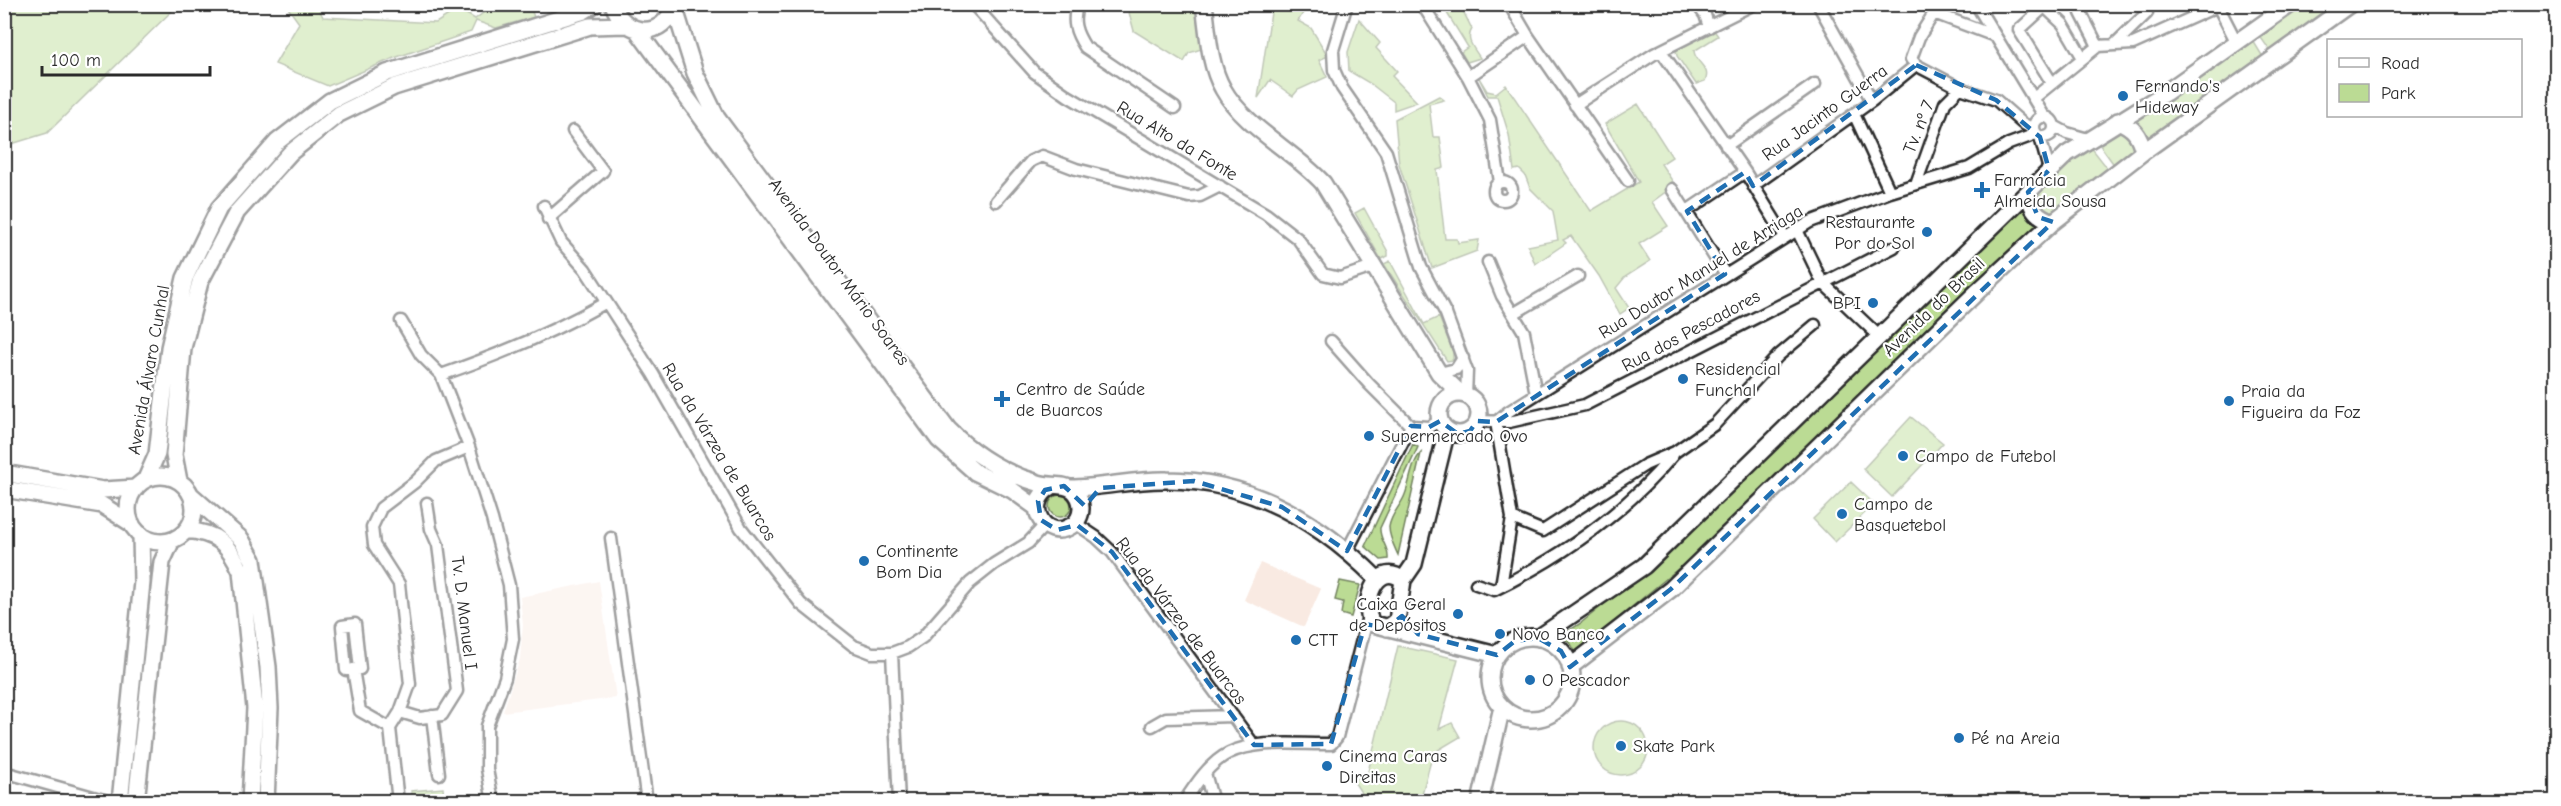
<svg xmlns="http://www.w3.org/2000/svg" width="2561" height="806" viewBox="0 0 2561 806" font-family="'Comic Neue',sans-serif">
	<style>
		.built { fill: #f9eae2 }
		.green { fill: #bbdb94; stroke: #738360; stroke-width: 1.5 }
		.lines { fill: none; stroke-linecap: round; stroke-linejoin: round }
		.street-casing { stroke: #2b2b2b; stroke-width: 15 }
		.secondary-casing { stroke: #2b2b2b; stroke-width: 20 }
		.street { stroke: #fff; stroke-width: 10 }
		.secondary { stroke: #fff; stroke-width: 15 }
		.marked { fill: none; stroke: #1f6fb2; stroke-width: 4.5; stroke-dasharray: 12 8; stroke-linejoin: round }
		.poi-dot { fill: #1f6fb2; stroke: #fff; stroke-width: 2 }
		.labels { text-anchor: middle; dominant-baseline: central; stroke-width: 4.5; stroke-linejoin: round; paint-order: stroke }
		.poi-label { font-size: 18px; fill: #2b2b2b; stroke: #fff; text-anchor: start }
		.street-label { font-size: 18px; fill: #2b2b2b; stroke: #fff }
	</style>
	<rect width="100%" height="100%" fill="#fff"/>
	<filter id="ink" filterUnits="userSpaceOnUse"><feTurbulence type="fractalNoise" baseFrequency=".0167" numOctaves="2"/><feDisplacementMap in="SourceGraphic" scale="12" xChannelSelector="R" yChannelSelector="G"/><feConvolveMatrix kernelMatrix="1 2 1 2 8 2 1 2 1" color-interpolation-filters="sRGB"/></filter>
	<g filter="url(#ink)">
		<!-- built -->
		<path class="built" d="M1260,563L1321,589L1304,627L1244,600Z
			M599,581L616,698L503,712L520,659L523,625L520,597Z"/>
		<!-- green -->
		<path class="green" d="M5,4H178V5L47,133L5,146Z
			M286,5H317L323,17L436,23L458,9L475,19L491,7L531,9L534,17L496,28L476,21L471,32L394,58L328,86L275,64L299,23Z
			M1127,5H1177L1198,10L1204,48L1189,53L1184,62L1134,31Z
			M1268,5H1308L1298,21L1311,28L1328,56L1319,60L1327,77L1298,90L1293,96L1270,80L1258,98L1272,6Z
			M1442,5H1460L1472,29C1465,40 1474,48 1480,58L1467,62L1461,52L1468,47Z
			M2302,5H2338L2271,52L2259,35Z
			M1359,19L1380,43L1376,48L1397,71L1392,76L1417,102L1394,110V102L1371,84L1349,71L1348,52Z
			M1713,29L1718,36L1694,51C1695,63 1712,68 1705,81L1696,84L1677,56L1676,51Z
			M2252,39L2263,57L2146,141L2145,133L2133,121Z
			M1479,78L1487,91L1496,93L1506,85L1591,211L1639,182L1605,124L1638,104L1672,157L1661,164L1675,185L1652,202L1668,226L1639,244L1650,261L1625,277L1616,288L1629,308L1620,314L1599,276L1571,236L1563,240L1566,243L1535,264L1528,246L1558,240L1553,211L1530,188L1525,175L1519,169L1514,170L1509,135L1497,96H1488Z
			M1439,96L1444,100L1429,104L1433,137H1440L1444,168L1437,170L1445,239H1457L1458,243L1479,240L1477,251L1432,268L1399,164L1395,119Z
			M2118,131L2129,135L2134,141L2133,149L2115,166L2097,141Z
			M2090,146L2109,170L2051,214C2014,197 2073,158 2090,146Z
			M2023,207L2031,218L2041,225L1953,305L1690,559L1576,653L1571,644L1561,636L1581,623L1668,552Z
			M1364,208L1388,252V256L1381,259L1355,213Z
			M1390,261L1424,324L1439,317L1453,352V360L1447,361L1384,264Z
			M1911,417L1943,443L1892,497L1863,469Z
			M1413,444L1418,447L1380,528C1379,540 1389,546 1388,559L1381,560L1365,546Z
			M1421,453L1398,555C1394,546 1389,537 1389,527C1391,514 1399,508 1404,497C1410,484 1411,463 1421,453Z
			M1851,482L1874,504L1835,542L1813,519Z
			M1049 506a11 11 0 1 1 22 0a11 11 0 1 1-22 0Z
			M1340,581L1360,585L1351,617L1341,614L1343,602L1335,600Z
			M1398,646L1458,659L1439,729L1452,723L1460,737L1433,753L1420,801H1360L1362,794L1353,780L1368,772Z
			M1594 748a27 27 0 1 1 54 0a27 27 0 1 1-54 0Z
			M443,788L444,801H413L411,791Z"/>
		<g class="lines">
			<!-- street casing -->
			<g class="street-casing">
				<path id="street" d="M973,4L1034,72L1068,96L1266,214L1298,239L1323,274L1340,278L1373,267
					M1078,4C1071,21 1076,33 1085,47L1175,108
					M1347,4L1333,50L1334,70L1342,88L1386,152L1421,267L1446,314L1467,371L1466,396
					M1422,4L1468,77L1490,120L1500,182
					M1509,4L1528,36L1628,181
					M1697,4L1705,15L1709,27
					M1818,4L1872,101
					M1927,4L1934,13L1995,36
					M1976,4L2044,116
					M2081,13L2098,46
					M2115,44L2147,13
					M1661,51L1745,172L1785,237
					M1916,65L1960,88L1996,100L2022,123L2033,129
					M1916,65L1911,59L1919,37L1934,13
					M1468,77L1528,36
					M2052,83L2019,30L2042,9L2046,8L2063,24L2083,58
					M2034,98L2098,46L2133,44L2218,6L2237,43
					M1575,105L1654,54L1754,4
					M1854,114L1890,192
					M2034 127a10 10 0 1 1 20 0a10 10 0 1 1-20 0Z
					M2054,126L2067,133L2088,139
					M2040,137L2049,170
					M1726,146L1815,84
					M1494 191a9 9 0 1 1 18 0a9 9 0 1 1-18 0Z
					M1916,184L1945,103L1960,88
					M1753,186L1872,101L1916,65
					M1672,189L1725,274
					M996,201L1031,161L1042,156L1076,169L1189,197L1200,196L1220,186
					M544,206L561,242L585,269L653,374L741,528L801,604L854,646L872,653H892L908,647L923,637L970,583L994,564L1028,543L1045,525
					M1687,211L1745,172
					M548,219L603,171L573,131
					M1797,230L1822,282L1880,337
					M1488,262L1502,296L1524,332L1536,394
					M1513,314L1578,276
					M401,321L421,355L441,375L469,447L492,519L509,585L513,639L505,678L487,726V769L493,802
					M1331,341L1369,384L1411,426L1429,427L1440,421
					M1439,373L1456,369L1463,358
					M441,375C499,355 552,333 605,303
					M1477,421L1509,422L1585,405L1894,247
					M1496,422L1508,412L1810,222L1890,192L1969,168L2009,144L2036,134
					M1496,422L1512,518L1501,586
					M1512,518L1543,531L1645,465L1675,452L1715,424L1778,356L1815,325
					M1075,523L1096,537L1112,552L1254,745
					M611,538L647,802
					M1347,551L1411,426
					M1476,584L1494,590C1561,557 1625,513 1673,455
					M355,624L360,669L346,670L342,626Z
					M892,653L899,802
					M353,669L360,711L390,728
					M400,712L420,718L442,715L457,691L438,545L431,529L427,503
					M432,716L439,774
					M1152,726L1166,718L1233,716
					M4,772L111,802
					M1205,773L1213,802
					M398,802L390,728L400,712L410,684L399,584L374,545L372,527L381,508L415,482L436,461L469,447
					M1184,802C1195,785 1210,762 1229,753C1259,739 1298,745 1331,744L1337,737L1368,616"/>
			</g>
			<!-- secondary casing -->
			<g class="secondary-casing">
				<path id="secondary" d="M613,4C624,38 665,40 674,4
					M1204,4C1208,32 1209,65 1223,89C1244,127 1294,151 1323,183L1439,373L1461,394
					M674,6L695,73L717,118L948,429C974,455 1002,473 1038,483C1049,487 1064,483 1073,490C1084,500 1084,518 1071,526C1045,542 1022,504 1051,487
					M637,30L939,440L975,472L1012,490L1037,508
					M2118,121C2133,127 2140,135 2143,152
					M2028,192C2031,209 2036,216 2053,222
					M1439 414a20 20 0 1 1 40 0a20 20 0 1 1-40 0Z
					M4,473L103,490L136,488
					M128 509a33 33 0 1 1 66 0a33 33 0 1 1-66 0Z
					M146,479L157,454L169,348L185,278L219,208L277,142L330,101L387,73L584,11L595,4
					M179,481L174,455L183,348L200,282L237,212L290,153L339,114L394,87L590,26L626,25
					M1070,488C1103,488 1134,479 1167,480C1250,480 1320,522 1377,579
					M4,489L102,505L132,524
					M191,495L241,539L253,560L268,667L270,708L266,802
					M186,530C216,533 229,543 241,571L255,708L250,802
					M1403,580C1375,558 1360,608 1373,624L1497,655
					M1403,580L1414,564L1447,430
					M1387,628L1397,621L1403,580
					M1490 678a41 41 0 1 1 82 0a41 41 0 1 1-82 0Z
					M1538,638L1644,566L2067,154L2165,93L2291,4
					M1570,667L1671,589L1978,291L2053,222L2143,152L2350,4
					M120,802L142,582L141,535
					M136,802L162,562L172,540
					M1480,802L1502,707"/>
			</g>
			<!-- street -->
			<use href="#street" class="street"/>
			<!-- secondary -->
			<use href="#secondary" class="secondary"/>
		</g>
	</g>
	<!-- marked area -->
	<path d="M0 0H2561V806H0ZM1916,65L1996,100L2040,137L2049,170L2028,192L2038,217L2053,222L1671,589L1570,667L1561,651L1538,638L1515,641L1497,655L1418,634L1402,616L1387,628L1365,624L1331,744L1254,745L1112,552L1077,525L1057,530L1041,520L1038,501L1045,490L1064,486L1085,506L1100,488L1194,481L1282,507L1347,551L1411,426L1429,427L1440,421L1458,434L1470,431L1477,421L1496,422L1725,274L1687,211L1745,172L1753,186Z" fill="#fff" fill-opacity=".55" fill-rule="evenodd"/>
	<path class="marked" d="M1916,65L1996,100L2040,137L2049,170L2028,192L2038,217L2053,222L1671,589L1570,667L1561,651L1538,638L1515,641L1497,655L1418,634L1402,616L1387,628L1365,624L1331,744L1254,745L1112,552L1077,525L1057,530L1041,520L1038,501L1045,490L1064,486L1085,506L1100,488L1194,481L1282,507L1347,551L1411,426L1429,427L1440,421L1458,434L1470,431L1477,421L1496,422L1725,274L1687,211L1745,172L1753,186Z"/>
	<!-- markers -->
	<g class="poi-dot">
		<circle cx="2123" cy="96" r="6"/>
		<path d="M1979 181h6v6h6v6h-6v6h-6v-6h-6v-6h6z"/>
		<circle cx="1927" cy="232" r="6"/>
		<circle cx="1873" cy="303" r="6"/>
		<circle cx="1683" cy="379" r="6"/>
		<path d="M999 390h6v6h6v6h-6v6h-6v-6h-6v-6h6z"/>
		<circle cx="2229" cy="401" r="6"/>
		<circle cx="1369" cy="436" r="6"/>
		<circle cx="1903" cy="456" r="6"/>
		<circle cx="1842" cy="514" r="6"/>
		<circle cx="864" cy="561" r="6"/>
		<circle cx="1458" cy="614" r="6"/>
		<circle cx="1500" cy="634" r="6"/>
		<circle cx="1296" cy="640" r="6"/>
		<circle cx="1530" cy="680" r="6"/>
		<circle cx="1959" cy="738" r="6"/>
		<circle cx="1621" cy="746" r="6"/>
		<circle cx="1327" cy="766" r="6"/>
	</g>
	<g class="labels">
		<!-- poi labels -->
		<g class="poi-label">
			<text x="2135" y="86">Fernando's<tspan x="2135" dy="21">Hideway</tspan></text>
			<text x="1994" y="180">Farmácia<tspan x="1994" dy="21">Almeida Sousa</tspan></text>
			<text x="1915" y="222" text-anchor="end">Restaurante<tspan x="1915" dy="21">Por do Sol</tspan></text>
			<text x="1861" y="303" text-anchor="end">BPI</text>
			<text x="1695" y="369">Residencial<tspan x="1695" dy="21">Funchal</tspan></text>
			<text x="1016" y="389">Centro de Saúde<tspan x="1016" dy="21">de Buarcos</tspan></text>
			<text x="2241" y="391">Praia da<tspan x="2241" dy="21">Figueira da Foz</tspan></text>
			<text x="1381" y="436">Supermercado Ovo</text>
			<text x="1915" y="456">Campo de Futebol</text>
			<text x="1854" y="504">Campo de<tspan x="1854" dy="21">Basquetebol</tspan></text>
			<text x="876" y="551">Continente<tspan x="876" dy="21">Bom Dia</tspan></text>
			<text x="1446" y="604" text-anchor="end">Caixa Geral<tspan x="1446" dy="21">de Depósitos</tspan></text>
			<text x="1512" y="634">Novo Banco</text>
			<text x="1308" y="640">CTT</text>
			<text x="1542" y="680">O Pescador</text>
			<text x="1971" y="738">Pé na Areia</text>
			<text x="1633" y="746">Skate Park</text>
			<text x="1339" y="756">Cinema Caras<tspan x="1339" dy="21">Direitas</tspan></text>
		</g>
		<!-- street labels -->
		<g class="street-label">
			<text transform="translate(1825 113) rotate(-36)">Rua Jacinto Guerra</text>
			<text transform="translate(1919 127) rotate(-68)">Tv. nº 7</text>
			<text transform="translate(1177 141) rotate(31)">Rua Alto da Fonte</text>
			<text transform="translate(839 272) rotate(54)">Avenida Doutor Mário Soares</text>
			<text transform="translate(1701 272) rotate(-32)">Rua Doutor Manuel de Arriaga</text>
			<text transform="translate(1934 307) rotate(-44)">Avenida do Brasil</text>
			<text transform="translate(1691 331) rotate(-28)">Rua dos Pescadores</text>
			<text transform="translate(149 370) rotate(-80)">Avenida Álvaro Cunhal</text>
			<text transform="translate(719 452) rotate(59)">Rua da Várzea de Buarcos</text>
			<text transform="translate(464 613) rotate(83)">Tv. D. Manuel I</text>
			<text transform="translate(1181 621) rotate(53)">Rua da Várzea de Buarcos</text>
		</g>
	</g>
	<!-- margin -->
	<rect width="2561" height="806" fill="none" stroke="#fff" stroke-width="24"/>
	<rect x="12" y="12" width="2537" height="782" fill="none" stroke="#2b2b2b" stroke-width="2" filter="url(#ink)"/>
	<!-- legend -->
	<rect x="2327" y="39" width="195" height="78" fill="#ffffff" stroke="#aaaaaa" stroke-width="1.5"/>
	<rect x="2339" y="58" width="30" height="9" fill="#ffffff" stroke="#aaaaaa" stroke-width="1.5"/>
	<text x="2381" y="69" font-size="18" fill="#2b2b2b">Road</text>
	<rect x="2339" y="84" width="30" height="18" fill="#bbdb94" stroke="#aaaaaa" stroke-width="1.5"/>
	<text x="2381" y="99" font-size="18" fill="#2b2b2b">Park</text>
	<!-- scale -->
	<path d="M42 66v9h168v-9" fill="none" stroke="#2b2b2b" stroke-width="3"/>
	<text x="51" y="66" font-size="18" fill="#2b2b2b" stroke="#ffffff" stroke-width="4.5" paint-order="stroke">100 m</text>
</svg>
